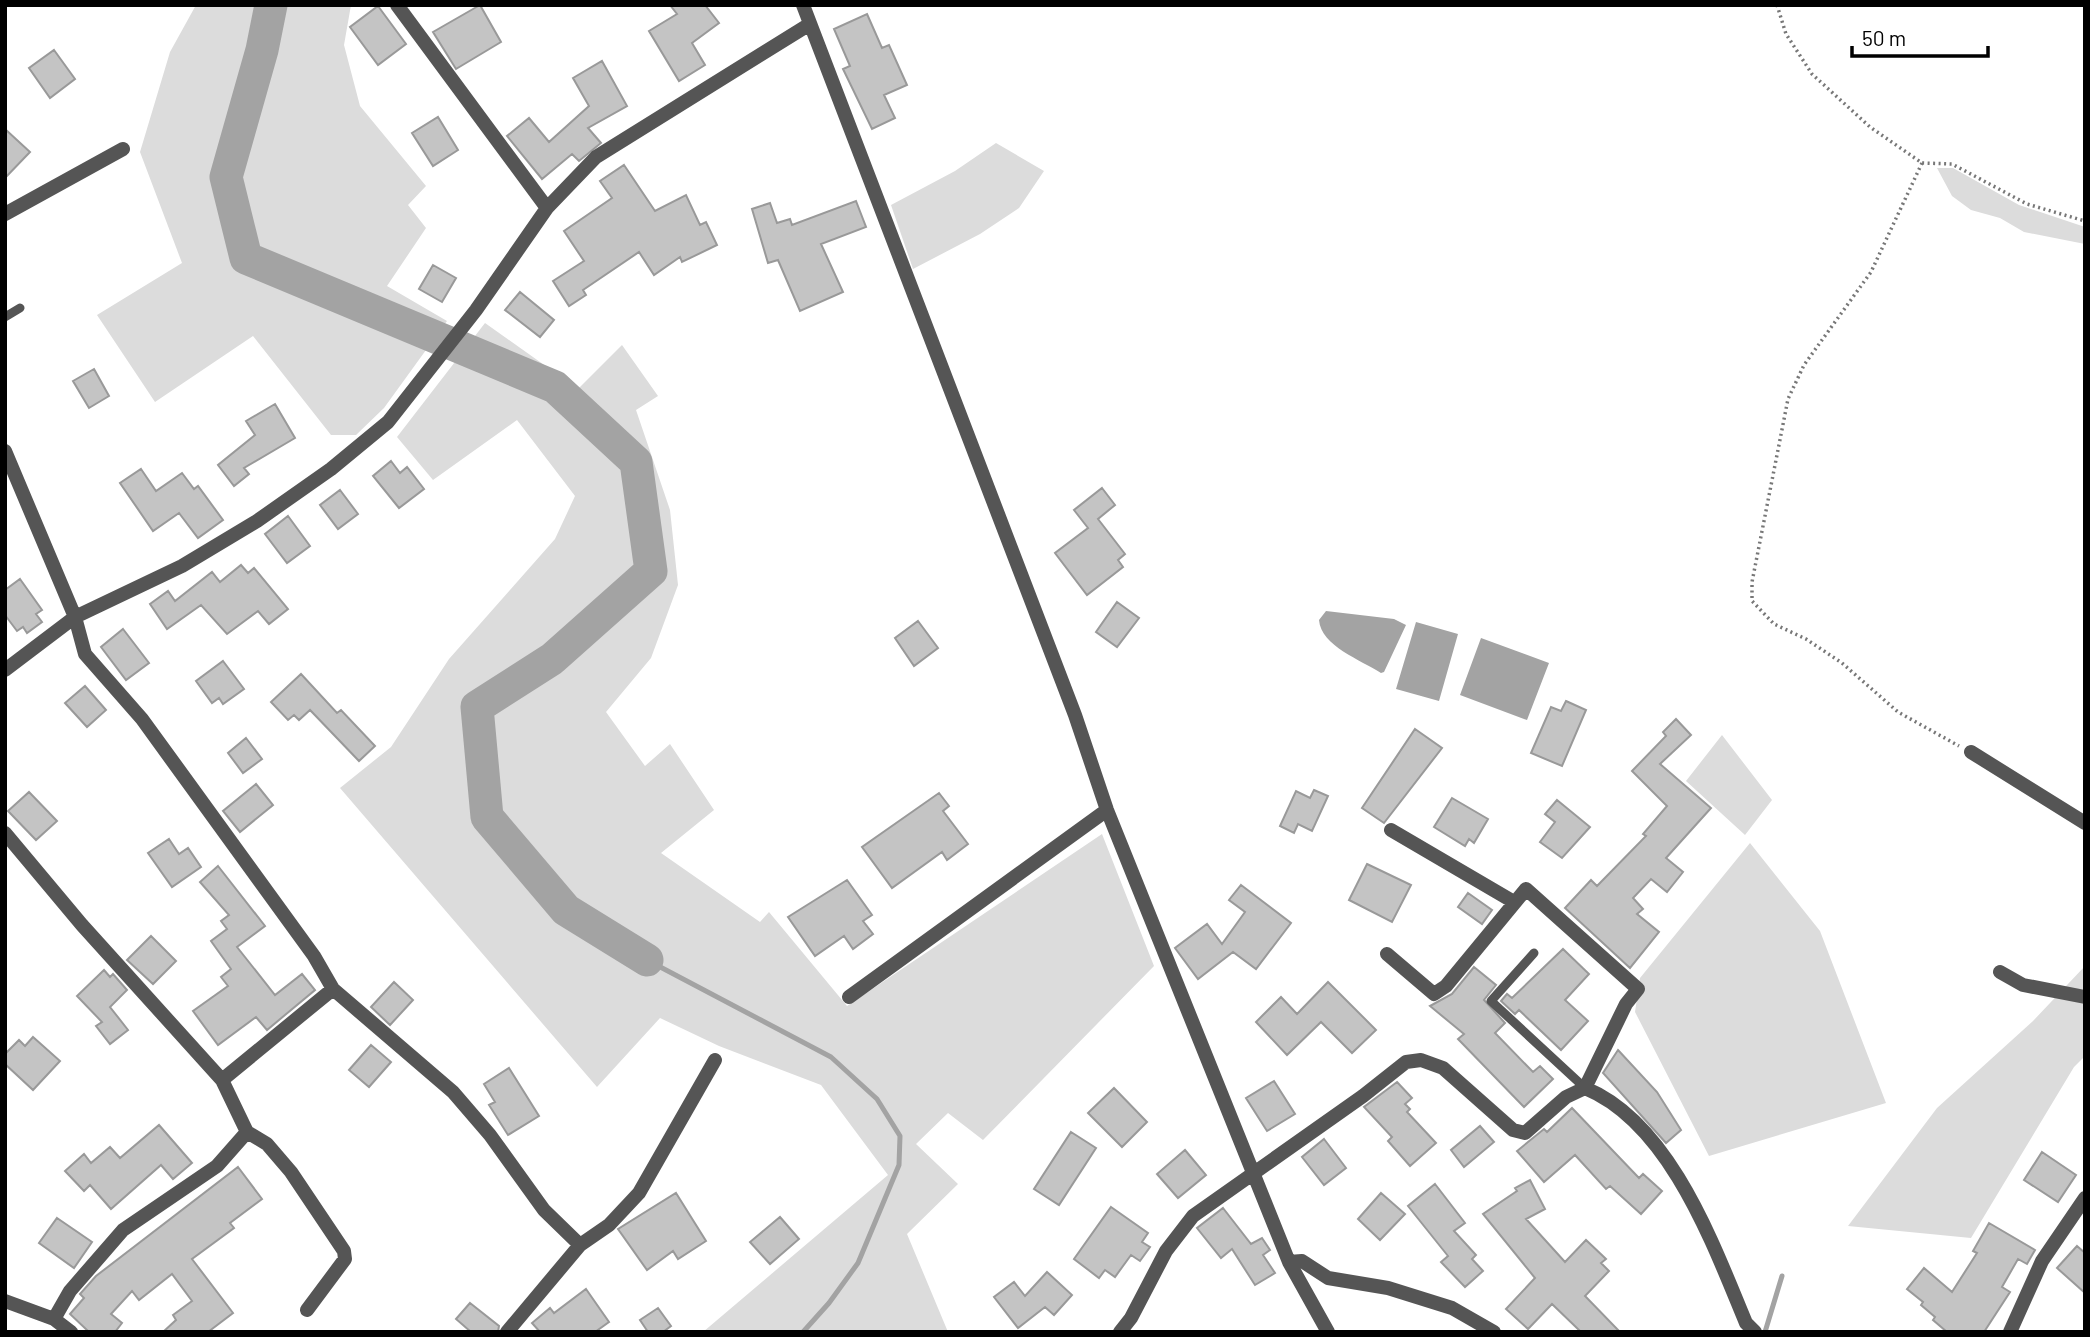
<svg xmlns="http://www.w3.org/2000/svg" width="2090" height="1337" viewBox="0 0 2090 1337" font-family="Barlow,sans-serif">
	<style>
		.green { fill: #dcdcdc }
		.water { fill: #a3a3a3 }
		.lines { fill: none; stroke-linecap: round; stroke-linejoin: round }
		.stream { stroke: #a3a3a3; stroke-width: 5 }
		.river { stroke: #a3a3a3; stroke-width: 33 }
		.building { fill: #c4c4c4; stroke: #999; stroke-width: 2 }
		.path { stroke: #777; stroke-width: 3.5; stroke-dasharray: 2 3.5; stroke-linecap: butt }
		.service { stroke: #555; stroke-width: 9 }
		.minor { stroke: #555; stroke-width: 14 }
	</style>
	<rect width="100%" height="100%" fill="#fff"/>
	<!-- green -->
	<path class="green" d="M196,5H351L344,45L360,106L426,186L408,205L426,228L387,286L447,321L384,408L356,435H331L253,336L155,402L97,315L182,263L140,152L170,52Z
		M996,143L1044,171L1019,208L980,234L913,269L891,205L955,171Z
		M1937,168H1953L2019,205L2085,227V244L2024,232L2000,218L1971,210L1952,196Z
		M485,323L578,389L622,345L658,396L636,410L670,510L678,585L651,658L606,712L645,766L670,744L714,810L661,853L760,922L769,912L847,1006L1102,834L1154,966L983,1140L948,1113L916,1144L958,1184L907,1234L948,1332H703L888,1175L821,1085L719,1046L660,1018L597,1087L340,788L391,747L449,659L555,539L575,496L517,420L433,480L397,437Z
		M1722,735L1772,800L1745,835L1686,781Z
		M1750,843L1820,931L1886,1103L1709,1156L1635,1012L1640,978Z
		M2085,966V1056L2074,1067L1971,1238L1848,1226L1937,1108L2033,1021Z"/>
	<!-- water -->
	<path class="water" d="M1326,611L1394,619L1406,625L1384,672L1381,673C1361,660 1321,646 1319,620Z
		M1416,622L1458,634L1439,701L1396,689Z
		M1481,638L1549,663L1527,720L1460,695Z"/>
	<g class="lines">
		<!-- stream -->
		<path class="stream" d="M647,960L831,1057L877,1099L900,1136L899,1165L858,1263L829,1303L803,1332
			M1765,1332L1782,1276"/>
		<!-- river -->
		<path class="river" d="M271,5L262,50L226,177L246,258L555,387L636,462L651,571L552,659L477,707L487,817L566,910L647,960"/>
	</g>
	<!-- building -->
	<path class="building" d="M480,5L501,42L456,69L433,32Z
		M670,5H705L719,23L692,43L705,65L679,81L649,31L677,14Z
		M378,6L406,44L378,65L350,27Z
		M867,14L882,48L889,45L907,85L884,95L895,118L872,129L843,69L850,66L834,29Z
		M54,50L75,79L50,98L29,68Z
		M602,61L627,106L588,128L601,143L579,161L572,154L542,179L507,136L529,118L549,142L589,106L573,78Z
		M438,117L458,150L433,166L412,133Z
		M5,129L30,152L5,178Z
		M624,165L655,211L686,195L700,225L706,222L717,245L682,262L680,257L654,275L639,252L583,290L586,295L569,306L553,281L584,261L564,231L612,198L600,181Z
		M856,201L866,227L821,244L843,292L800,311L778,260L768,263L752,209L770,203L777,223L790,219L792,225Z
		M433,265L456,278L442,302L419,289Z
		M520,292L554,320L540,337L505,310Z
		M94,369L109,396L89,408L73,381Z
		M275,404L295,438L244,468L249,474L234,486L218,465L255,435L246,421Z
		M391,461L400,473L407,467L424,489L399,508L373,476Z
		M141,469L156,491L182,473L194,489L198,486L223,520L198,538L179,513L153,531L120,483Z
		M1102,488L1115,505L1098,519L1125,554L1118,560L1123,567L1087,595L1055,553L1088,528L1074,510Z
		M340,490L358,514L338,529L320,505Z
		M288,516L310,546L287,563L265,534Z
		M241,565L248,573L254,568L288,609L269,624L258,611L227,634L201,605L167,629L150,604L168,591L175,601L212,572L220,582Z
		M20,579L42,610L36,614L42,622L27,633L23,627L17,631L5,615V590Z
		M1117,602L1139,618L1117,647L1096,632Z
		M918,621L938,648L914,666L895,638Z
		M123,629L149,663L126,680L101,647Z
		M223,661L244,689L223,704L219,698L212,703L196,681Z
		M301,674L337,713L341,710L375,746L359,761L310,710L299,720L294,715L288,720L271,702Z
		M85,686L106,710L87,727L65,703Z
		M1566,701L1586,710L1562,766L1531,753L1551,707L1561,711Z
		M1676,719L1691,735L1660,764L1711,808L1666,858L1683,872L1667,892L1651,879L1633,898L1643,909L1637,914L1659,932L1630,968L1565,908L1591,880L1597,886L1646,836L1643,834L1667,806L1632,771L1666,736L1663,732Z
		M1415,729L1442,748L1384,823L1362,808Z
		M246,738L262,759L243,773L228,753Z
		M256,784L273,805L240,832L223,811Z
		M1314,790L1328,796L1312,831L1298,824L1294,833L1280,826L1296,791L1310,798Z
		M29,792L57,821L36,840L8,811Z
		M939,793L949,806L943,811L968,844L947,860L942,852L892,888L862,847Z
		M1452,798L1488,819L1474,843L1469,839L1465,846L1434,827Z
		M1557,800L1590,827L1562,858L1540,842L1555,822L1545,814Z
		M169,839L179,854L188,848L201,867L172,887L148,853Z
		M1367,864L1411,885L1392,922L1349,900Z
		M218,866L265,926L237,947L275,995L302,974L315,990L267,1030L256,1017L218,1045L193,1011L228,986L221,977L231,969L211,941L227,929L221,921L229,915L200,882Z
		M847,880L872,915L863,921L873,934L853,949L844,936L815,956L788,917Z
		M1241,885L1291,923L1256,969L1233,952L1198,979L1175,948L1207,924L1222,944L1245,912L1229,900Z
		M1468,893L1492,910L1482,924L1458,907Z
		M151,936L176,961L153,984L127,960Z
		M1563,949L1589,974L1565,1000L1588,1021L1561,1050L1519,1010L1515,1014L1501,1001L1507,994L1512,998Z
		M1474,967L1496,985L1484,1000L1505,1023L1495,1033L1533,1072L1540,1066L1553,1079L1524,1107L1458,1039L1464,1034L1430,1006L1452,994Z
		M104,970L110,977L113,974L127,990L110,1007L128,1030L110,1044L96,1026L102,1022L77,996Z
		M394,982L413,1000L390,1025L371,1007Z
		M1328,982L1376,1030L1352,1053L1321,1022L1287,1055L1256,1022L1281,997L1297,1014Z
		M33,1037L60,1061L33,1090L5,1064V1054L19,1040L25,1046Z
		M371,1045L391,1062L369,1087L349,1070Z
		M1618,1050L1657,1092L1681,1130L1666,1143L1603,1073Z
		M509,1068L539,1116L508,1135L489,1105L495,1102L484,1084Z
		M1274,1081L1295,1114L1267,1131L1246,1098Z
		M1397,1082L1412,1098L1405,1104L1410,1109L1407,1112L1436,1143L1410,1166L1388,1141L1392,1137L1364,1107Z
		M1114,1088L1147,1122L1122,1147L1088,1113Z
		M1572,1108L1639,1178L1643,1174L1662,1191L1641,1214L1610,1186L1606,1189L1575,1155L1544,1182L1517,1151L1544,1129L1547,1132Z
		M159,1125L192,1163L173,1179L161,1165L111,1209L90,1185L84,1191L65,1171L84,1154L91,1163L110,1147L120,1158Z
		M1480,1126L1494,1142L1464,1167L1451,1150Z
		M1071,1132L1096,1148L1059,1205L1034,1189Z
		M1324,1139L1346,1168L1324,1185L1302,1157Z
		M1185,1150L1206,1175L1178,1198L1157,1174Z
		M2042,1152L2076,1175L2058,1202L2024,1180Z
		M238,1167L262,1199L230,1223L234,1228L192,1259L233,1313L208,1332H163L176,1320L173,1315L192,1301L172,1274L139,1300L132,1291L111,1314L122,1323L115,1332H89L70,1314L84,1298L80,1294L96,1276Z
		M1530,1180L1545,1209L1526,1219L1565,1262L1586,1240L1606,1259L1601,1263L1609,1271L1585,1296L1620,1332H1581L1552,1304L1528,1329L1506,1309L1535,1278L1483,1214L1517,1191L1515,1188Z
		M1435,1184L1465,1223L1454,1231L1476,1255L1472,1259L1483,1271L1465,1287L1441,1262L1448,1256L1408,1206Z
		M676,1193L706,1241L678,1259L673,1251L647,1270L618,1229Z
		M1381,1193L1405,1214L1380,1240L1358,1219Z
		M1111,1207L1148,1233L1142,1242L1150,1247L1140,1261L1131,1255L1115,1277L1105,1270L1099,1278L1074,1259Z
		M1223,1208L1251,1244L1262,1238L1270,1250L1263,1255L1275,1273L1255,1285L1232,1249L1221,1258L1197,1228Z
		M780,1217L799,1239L770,1264L750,1242Z
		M57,1218L92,1242L74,1268L39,1243Z
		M1989,1223L2035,1250L2027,1264L2018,1259L2002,1287L2010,1292L1984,1332H1947L1933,1320L1935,1317L1921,1305L1923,1302L1907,1289L1924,1268L1952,1292L1977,1253L1973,1251Z
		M2077,1246L2085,1253V1293L2057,1268Z
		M1047,1272L1072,1295L1054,1315L1045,1307L1018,1328L994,1297L1014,1282L1025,1296Z
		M586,1289L609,1322L595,1332H540L532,1323L550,1308L554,1313Z
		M470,1303L499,1326L498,1332H471L456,1319Z
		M658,1308L671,1326L663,1332H648L640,1320Z"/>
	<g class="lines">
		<!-- path -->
		<path class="path" d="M1777,5L1786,34L1812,74L1870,127L1922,163L1952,164L2027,204L2085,221
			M1922,163L1871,272L1804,365L1788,399L1752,582V601L1774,624L1806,639L1842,663L1898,712L1959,746"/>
		<!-- service -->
		<path class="service" d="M5,317L20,308
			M1534,953L1491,1001L1585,1088"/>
		<!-- minor -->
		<path class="minor" d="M397,5L547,208
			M803,5L1075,715L1107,810L1289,1262L1328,1332
			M5,214L123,149
			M5,451L75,617L85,654L142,719L314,956L333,989L453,1092L490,1135L544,1210L580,1245
			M5,670L75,617L182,566L257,521L331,469L388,422L476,310L547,208L596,157L810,24
			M1971,752L2085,823
			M1391,830L1514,902
			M5,833L82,925L222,1080L247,1132L267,1144L291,1172L344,1251L345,1259L307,1310
			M2000,972L2023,985L2085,997
			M849,997L1107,810
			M222,1080L333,989
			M1585,1088C1670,1123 1713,1244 1746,1323L1755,1332
			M1289,1262L1302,1261L1328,1278L1388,1288L1452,1308L1494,1332
			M5,1301L54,1319L71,1332
			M54,1319L70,1291L123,1230L217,1166L247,1132
			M507,1332L580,1245L609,1225L639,1193L715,1060
			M1120,1332L1131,1318L1166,1251L1193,1216L1363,1096L1406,1062L1421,1060L1443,1068L1513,1130L1525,1133L1566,1097L1585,1088L1626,1004L1638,989L1526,889L1446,986L1434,994L1387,954
			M2010,1332L2042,1261L2085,1198"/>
	</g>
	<!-- border -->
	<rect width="2090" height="1337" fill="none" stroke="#000000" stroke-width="14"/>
	<!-- scale -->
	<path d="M1852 46v10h136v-10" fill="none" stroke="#000000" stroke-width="3.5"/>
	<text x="1862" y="46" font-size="21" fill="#000000" stroke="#ffffff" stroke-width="5" paint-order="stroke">50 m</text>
</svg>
